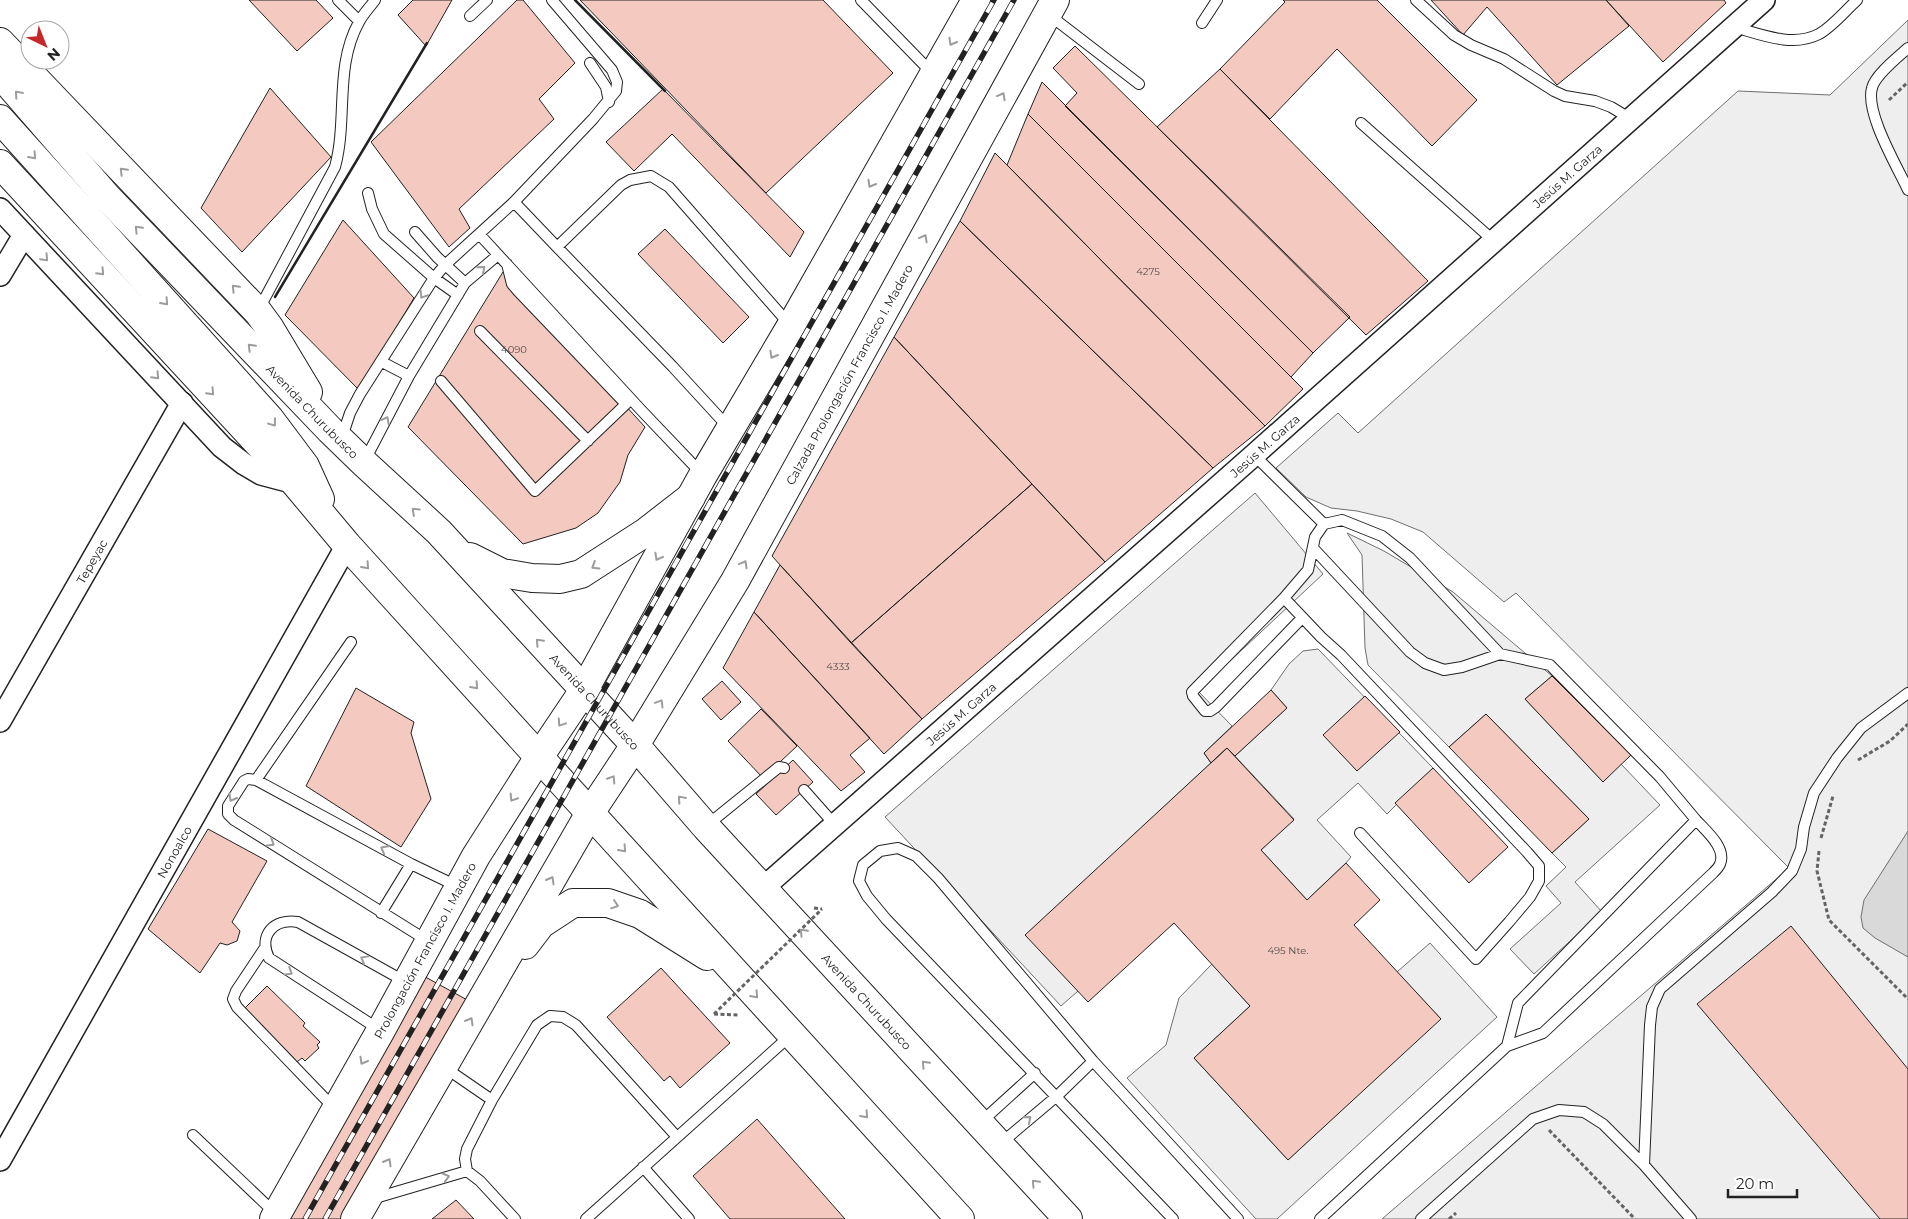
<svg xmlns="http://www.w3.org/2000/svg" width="1908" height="1219" viewBox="0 0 1908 1219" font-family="Montserrat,sans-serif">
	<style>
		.green { fill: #eee; stroke: #6f6f6f }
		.water { fill: #d9d9d9; stroke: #6f6f6f }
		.building { fill: #f3c9c0; stroke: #222 }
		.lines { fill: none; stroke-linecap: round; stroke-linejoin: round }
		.lane-casing { stroke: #222; stroke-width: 12 }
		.street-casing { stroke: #222; stroke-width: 24 }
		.primary-casing { stroke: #222; stroke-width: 30 }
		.highway-casing { stroke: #222; stroke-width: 30 }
		.path { stroke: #646464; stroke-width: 3; stroke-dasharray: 4 2.5; stroke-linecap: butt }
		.lane { stroke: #fff; stroke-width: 10 }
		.street { stroke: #fff; stroke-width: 21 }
		.primary { stroke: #fff; stroke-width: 28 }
		.highway { stroke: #fff; stroke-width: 28 }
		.rail-casing { stroke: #222; stroke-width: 5.5 }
		.rail { stroke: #fff; stroke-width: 4; stroke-dasharray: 11; stroke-linecap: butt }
		.path-bridge { stroke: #646464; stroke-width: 3; stroke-dasharray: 4 2.5; stroke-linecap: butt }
		.wall { stroke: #222; stroke-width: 2.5 }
		.oneway { stroke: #9c9c9c }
		.labels { text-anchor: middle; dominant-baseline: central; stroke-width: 4; stroke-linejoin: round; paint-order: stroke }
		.number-label { font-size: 10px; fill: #564c4a }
		.street-label { font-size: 12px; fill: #222; stroke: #fff }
	</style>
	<rect width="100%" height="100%" fill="#fff"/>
	<!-- green -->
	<path class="green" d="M1908,20V1219H1382L1789,868L1516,593L1504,602L1423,532L1391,519L1357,511L1331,508L1306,497L1276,468L1338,413L1358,433L1738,91L1830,95Z
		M1255,493L1323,574L1198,691L1232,726L1204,753L1211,763L1026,935L1078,991L1061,1006L885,817Z
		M1347,533L1384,551L1453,592L1552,676L1525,699L1603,782L1621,764L1660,805L1575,882L1602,912L1534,974L1510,949L1561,903L1546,886L1566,867L1552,853L1589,819L1486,714L1449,747L1368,665L1365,648L1362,555Z
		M1318,649L1433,768L1387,814L1358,783L1317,820L1351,857L1346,863L1307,900L1261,850L1294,819L1235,756L1287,708L1271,690L1289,664L1303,651Z
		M1430,943L1497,1017L1277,1219H1256L1127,1078L1166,1045L1179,998L1212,964L1250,1006L1194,1058L1288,1160L1440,1018L1397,972Z"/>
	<!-- water -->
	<path class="water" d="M1908,831V957L1875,938L1863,928L1861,917L1864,900Z"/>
	<!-- building -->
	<path class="building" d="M249,0H316L333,18L297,51Z
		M413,0H452L426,46L398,15Z
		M517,0H523L575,63L539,99L554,119L459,209L470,228L449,247L371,142Z
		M580,0H823L893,73L766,193Z
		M1283,0H1377L1477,100L1432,146L1337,49L1270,119L1220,69L1285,2Z
		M1431,0H1606L1629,26L1557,85L1487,7L1463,35Z
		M1606,0H1724L1726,3L1663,62Z
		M1075,46L1350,317L1313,353L1065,106L1077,93L1053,68Z
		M1220,69L1428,281L1366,335L1157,127Z
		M1042,82L1313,353L1291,377L1028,114Z
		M270,88L331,157L242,252L201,208Z
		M663,89L804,232L790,257L672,134L634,171L606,142Z
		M1028,114L1303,389L1265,426L1007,165Z
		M995,153L1007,165L1265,426L1213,468L960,221Z
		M343,220L414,298L359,390L285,315Z
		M960,221L1213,468L1105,562L894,337Z
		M665,229L749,317L723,343L638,254Z
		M503,272L645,427L628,455L620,482L598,513L576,528L523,544L408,427Z
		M894,337L1032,484L851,643L772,556Z
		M1032,484L1105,562L922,719L851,643Z
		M780,565L922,719L884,754L754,612Z
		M754,612L870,738L850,755L865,772L841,791L723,668Z
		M1552,676L1631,755L1603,782L1525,699Z
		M722,681L741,702L721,720L702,699Z
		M356,688L414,722L411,733L431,799L401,847L306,786Z
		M1271,690L1287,708L1235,756L1227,748L1211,763L1204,753Z
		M1365,696L1400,732L1357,771L1323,735Z
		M761,709L797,746L763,778L728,741Z
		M1486,714L1589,819L1552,853L1449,747Z
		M1227,748L1294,820L1261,850L1307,900L1346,863L1380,900L1354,925L1441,1019L1288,1160L1194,1058L1250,1006L1174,923L1088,1002L1025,935Z
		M793,760L813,782L776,815L756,794Z
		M1433,768L1508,847L1469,883L1395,803Z
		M208,829L267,861L232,922L240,931L237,941L227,945L220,943L200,973L148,929Z
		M1791,926L1908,1069V1219H1880L1697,1004Z
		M409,968L480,1007L361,1219H268Z
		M661,968L730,1043L680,1088L670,1076L664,1081L607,1017Z
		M267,986L305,1023L303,1026L320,1042L317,1045L319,1048L305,1061L302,1058L297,1062L245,1008Z
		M757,1119L845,1219H730L693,1176Z
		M456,1200L474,1219H432Z"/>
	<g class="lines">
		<!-- lane casing -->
		<g class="lane-casing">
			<path id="lane" d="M338,0L359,21
				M861,0L933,74
				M1416,0L1454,35L1471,45L1504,59L1554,91L1565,96L1595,101L1611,107L1631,119
				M1048,14L1139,84
				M470,16L487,0
				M1202,23L1217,0
				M1734,27C1760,34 1792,48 1819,34C1833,26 1845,11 1857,0
				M1908,48C1898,57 1875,75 1872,88C1865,113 1897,166 1908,190
				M590,63L606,87L609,102
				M1361,123L1494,241
				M368,193L372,209L384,234L434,278L458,295
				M514,202L593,119L616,91L617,82L612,70L552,0
				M415,232L437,257L465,283
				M479,234L641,410L701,473
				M258,311L335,167C348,119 334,67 359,22C363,14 370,7 375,0
				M480,331L588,441
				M382,362L409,376
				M441,381L535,491L626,404L518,291L512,284L507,264
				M729,428L673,367L557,247L621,185L630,180L651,176L669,187L790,325
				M342,437L350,413L360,394L434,278L445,265L514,202L557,247
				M1254,455L1324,524L1315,537L1308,570L1284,598L1321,637L1341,655L1527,852L1539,866V881L1530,897L1509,922L1476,959L1360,833
				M364,462L409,376L465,283L498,255
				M1324,524L1342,520L1382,536L1410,558L1500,654
				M1314,549L1410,652L1425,663L1444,670L1462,667L1500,654L1550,665L1660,777L1696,820
				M1284,598L1192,692L1193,696L1205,711H1210L1216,707L1302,618
				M256,780L351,642
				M804,790L835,825
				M706,826L779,767L784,768
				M381,913L411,864
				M428,941L234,820L228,814V806L244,781L248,779L256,780L411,864L459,887
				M264,949L236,991L233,999L237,1007L334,1108
				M380,1030L269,958C258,935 274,918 298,922L406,982
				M444,1067L492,1100
				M980,1123L1035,1073
				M193,1135L276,1214
				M1000,1144L1057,1096L1093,1061
				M1644,1165L1650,1025L1652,1007L1660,989L1772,892L1792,871L1801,849L1804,827L1814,793L1837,758L1861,728L1908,693
				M643,1167L689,1219
				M372,1199L467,1171
				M515,1219L480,1181L467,1171L465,1159L467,1149L492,1100L537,1025L550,1016L563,1017L576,1025L677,1137
				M586,1219L791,1035
				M1173,1219L886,919L867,896L859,881L863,865L880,851L898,848L916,856L938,878L1093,1061L1238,1219
				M1320,1219L1507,1046L1543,1033L1713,873C1715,871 1719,867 1720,864C1727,848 1705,830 1696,820L1518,1003L1507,1046
				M1421,1219L1533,1119L1559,1110L1584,1112L1603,1124L1644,1165L1691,1219"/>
		</g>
		<!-- street casing -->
		<g class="street-casing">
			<g id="street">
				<path d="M0,209L222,447L244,464L261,474L295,483"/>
				<path d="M0,275L24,235"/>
				<path id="s1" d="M0,721L182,403"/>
				<path id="s2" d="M763,888L1254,455L1764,0"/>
				<path id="s3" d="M0,1160L347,545"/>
			</g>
		</g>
		<!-- primary casing -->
		<g class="primary-casing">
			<g id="primary">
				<path d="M584,690L703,475L791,326L976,0"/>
				<path id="s4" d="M635,745L735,581L1055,0"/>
			</g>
		</g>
		<!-- highway casing -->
		<g class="highway-casing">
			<g id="highway">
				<path d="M0,42L258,312L269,327L308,392"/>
				<path id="s5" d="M0,74L107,197L330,430L364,463L439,532L635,745L706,827L1068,1219"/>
				<path d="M0,119L269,418L305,466L320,499"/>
				<path d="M0,164L295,483L347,545L539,757L960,1219"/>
				<path d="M470,557L502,573L532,578L560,579L581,574L646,532L691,497"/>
				<path d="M525,945L541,924L573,903H608L640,914L707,956"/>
				<path id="s6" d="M274,1219L381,1030L476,856L539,757L584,690"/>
				<path d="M355,1219L590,813L635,745"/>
			</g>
		</g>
		<!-- path -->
		<path class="path" d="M1889,100L1908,82
			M1858,760L1890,741L1908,724
			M1821,838L1833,796
			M1819,851L1817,871L1829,920L1908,999
			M814,908L822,909
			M714,1014L740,1015
			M1549,1130L1635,1219
			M1449,1219L1456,1213"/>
		<!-- lane -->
		<use href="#lane" class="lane"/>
		<!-- street -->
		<use href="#street" class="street"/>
		<!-- primary -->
		<use href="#primary" class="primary"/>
		<!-- highway -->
		<use href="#highway" class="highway"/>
		<!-- rail casing -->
		<g class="rail-casing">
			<path id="rail" d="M305,1219L994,0
				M325,1219L1014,0"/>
		</g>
		<!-- rail -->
		<use href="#rail" class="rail"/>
		<!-- path-bridge -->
		<path class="path-bridge" d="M714,1014L822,909"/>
		<!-- wall -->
		<path class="wall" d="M575,0L665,91
			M275,297L427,43"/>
	</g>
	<!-- one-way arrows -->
	<defs><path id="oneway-chevron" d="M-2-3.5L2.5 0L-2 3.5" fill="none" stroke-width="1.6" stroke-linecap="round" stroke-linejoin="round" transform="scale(1.25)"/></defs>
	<g class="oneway">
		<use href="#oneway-chevron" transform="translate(952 42) rotate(120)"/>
		<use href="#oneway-chevron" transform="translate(18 94) rotate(-131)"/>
		<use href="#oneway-chevron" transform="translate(1002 96) rotate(-61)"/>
		<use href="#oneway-chevron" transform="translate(33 156) rotate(48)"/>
		<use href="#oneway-chevron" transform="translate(123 171) rotate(-134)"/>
		<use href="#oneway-chevron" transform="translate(871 184) rotate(120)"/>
		<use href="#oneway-chevron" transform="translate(138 229) rotate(-134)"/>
		<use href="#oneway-chevron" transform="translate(924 238) rotate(-61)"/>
		<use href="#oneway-chevron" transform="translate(45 258) rotate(47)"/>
		<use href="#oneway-chevron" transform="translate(482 269) rotate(-41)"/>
		<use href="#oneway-chevron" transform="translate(101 272) rotate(47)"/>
		<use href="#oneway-chevron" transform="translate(235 288) rotate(-134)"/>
		<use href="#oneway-chevron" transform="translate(423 295) rotate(122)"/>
		<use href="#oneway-chevron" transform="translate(165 302) rotate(48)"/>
		<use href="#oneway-chevron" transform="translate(251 347) rotate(-134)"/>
		<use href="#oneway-chevron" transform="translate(773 355) rotate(120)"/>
		<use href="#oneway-chevron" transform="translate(156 376) rotate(47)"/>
		<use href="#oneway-chevron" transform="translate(211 392) rotate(47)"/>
		<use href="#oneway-chevron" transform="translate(386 420) rotate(-62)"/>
		<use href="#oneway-chevron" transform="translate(273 423) rotate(53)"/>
		<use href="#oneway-chevron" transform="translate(415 511) rotate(-137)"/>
		<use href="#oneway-chevron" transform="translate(658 557) rotate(119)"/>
		<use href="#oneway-chevron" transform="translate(744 564) rotate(-61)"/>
		<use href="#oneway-chevron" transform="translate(366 566) rotate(48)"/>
		<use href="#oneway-chevron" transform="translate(595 566) rotate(148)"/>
		<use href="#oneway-chevron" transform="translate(539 642) rotate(-133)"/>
		<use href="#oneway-chevron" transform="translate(475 686) rotate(48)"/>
		<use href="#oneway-chevron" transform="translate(660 703) rotate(-59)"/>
		<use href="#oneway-chevron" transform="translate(561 723) rotate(124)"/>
		<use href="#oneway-chevron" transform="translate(612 779) rotate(-57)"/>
		<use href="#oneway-chevron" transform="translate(232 798) rotate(120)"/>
		<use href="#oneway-chevron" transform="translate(513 798) rotate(122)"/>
		<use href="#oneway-chevron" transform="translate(681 799) rotate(-131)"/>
		<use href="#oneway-chevron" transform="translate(271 843) rotate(32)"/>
		<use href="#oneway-chevron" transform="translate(384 849) rotate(-152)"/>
		<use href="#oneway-chevron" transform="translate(623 849) rotate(48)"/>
		<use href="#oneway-chevron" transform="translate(551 880) rotate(-60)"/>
		<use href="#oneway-chevron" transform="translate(615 905) rotate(19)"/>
		<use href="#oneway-chevron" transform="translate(803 932) rotate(-133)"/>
		<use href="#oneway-chevron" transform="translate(364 959) rotate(-151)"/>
		<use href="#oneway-chevron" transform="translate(289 972) rotate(32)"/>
		<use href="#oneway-chevron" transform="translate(755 995) rotate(48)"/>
		<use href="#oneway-chevron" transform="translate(470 1021) rotate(-60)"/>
		<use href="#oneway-chevron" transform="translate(363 1061) rotate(120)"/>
		<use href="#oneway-chevron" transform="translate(925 1064) rotate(-133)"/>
		<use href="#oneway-chevron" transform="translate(865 1115) rotate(48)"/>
		<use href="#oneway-chevron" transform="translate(1028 1119) rotate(-40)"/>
		<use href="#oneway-chevron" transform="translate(388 1162) rotate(-60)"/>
		<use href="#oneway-chevron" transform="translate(446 1177) rotate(-16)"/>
		<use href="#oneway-chevron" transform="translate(1035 1183) rotate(-133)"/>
	</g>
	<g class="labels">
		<!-- number labels -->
		<g class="number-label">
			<text x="1148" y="271">4275</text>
			<text x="514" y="349">4090</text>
			<text x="838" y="666">4333</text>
			<text x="1288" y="950">495 Nte.</text>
		</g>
		<!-- street labels -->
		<g class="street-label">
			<text stroke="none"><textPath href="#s2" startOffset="1074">Jesús M. Garza</textPath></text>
			<text stroke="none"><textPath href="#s4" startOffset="428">Calzada Prolongación Francisco I. Madero</textPath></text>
			<text stroke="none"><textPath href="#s5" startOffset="460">Avenida Churubusco</textPath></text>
			<text stroke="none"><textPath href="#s2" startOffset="669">Jesús M. Garza</textPath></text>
			<text stroke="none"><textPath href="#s1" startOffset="184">Tepeyac</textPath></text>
			<text stroke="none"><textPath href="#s5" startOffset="865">Avenida Churubusco</textPath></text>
			<text stroke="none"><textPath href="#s2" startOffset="264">Jesús M. Garza</textPath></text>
			<text stroke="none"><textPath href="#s3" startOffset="354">Nonoalco</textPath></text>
			<text stroke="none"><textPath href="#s6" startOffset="308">Prolongación Francisco I. Madero</textPath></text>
			<text stroke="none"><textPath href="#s5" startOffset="1270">Avenida Churubusco</textPath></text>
		</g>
	</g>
	<!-- north arrow -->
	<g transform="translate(45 45) rotate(137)"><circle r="24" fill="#ffffff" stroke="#a7a7a7"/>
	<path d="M0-4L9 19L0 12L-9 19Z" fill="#c62828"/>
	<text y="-8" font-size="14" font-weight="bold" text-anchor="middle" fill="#222222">N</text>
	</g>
	<!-- scale -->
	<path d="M1728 1189v8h69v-8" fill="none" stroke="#222222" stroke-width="2.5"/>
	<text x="1736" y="1189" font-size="15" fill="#222222" stroke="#ffffff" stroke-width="4" paint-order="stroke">20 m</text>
</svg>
